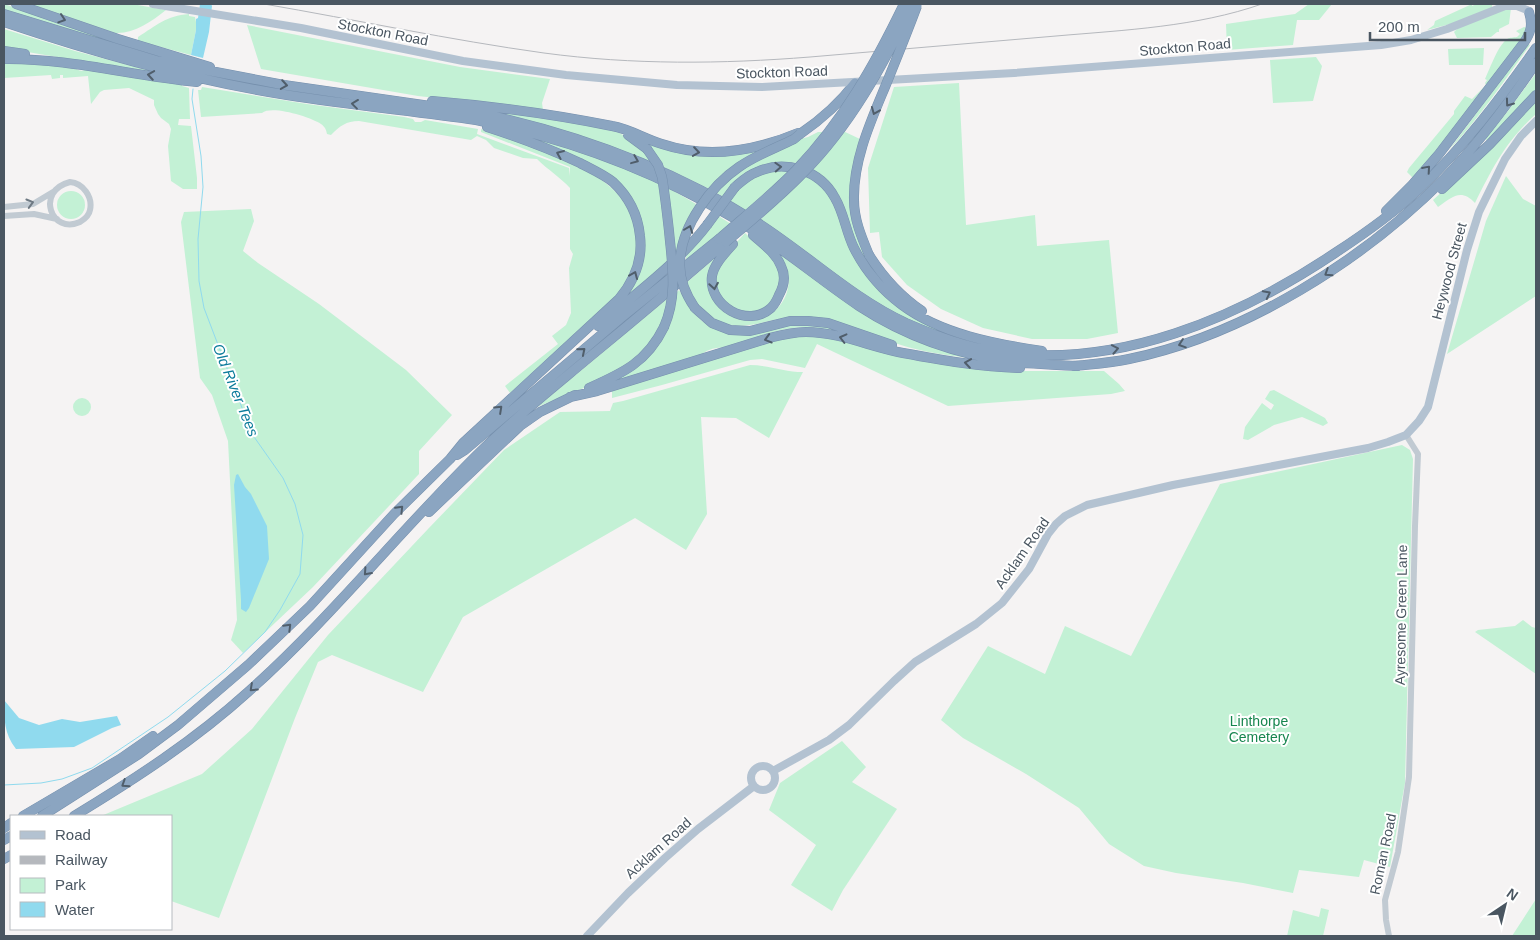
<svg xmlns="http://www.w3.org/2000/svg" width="1540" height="940" viewBox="0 0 1540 940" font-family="Helvetica,sans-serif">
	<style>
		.green { fill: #c3f1d5 }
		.water { fill: #90daee }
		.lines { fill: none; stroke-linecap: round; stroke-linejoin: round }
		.stream { stroke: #90daee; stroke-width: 1 }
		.highway-casing { stroke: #7690ad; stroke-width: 10 }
		.minor { stroke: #c1cad2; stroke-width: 6 }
		.major { stroke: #b3c2d1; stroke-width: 8 }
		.highway { stroke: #8ba5c1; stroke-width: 9 }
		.rail { stroke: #b5b8bd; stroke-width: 1 }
		.highway-bridge-casing { stroke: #7690ad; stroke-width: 10; stroke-linecap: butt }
		.highway-bridge { stroke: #8ba5c1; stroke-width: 9 }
		.oneway { stroke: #505e6b }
		.oneway2 { stroke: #6e7983 }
		.labels { text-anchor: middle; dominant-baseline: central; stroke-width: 4; stroke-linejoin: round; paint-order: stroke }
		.street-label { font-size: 14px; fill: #4a5661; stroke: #fff }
		.park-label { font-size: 14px; fill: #17864f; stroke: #fff }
		.water-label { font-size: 15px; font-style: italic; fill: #0c7c9b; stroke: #fff }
	</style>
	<rect width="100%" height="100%" fill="#f5f3f3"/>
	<!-- green -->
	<path class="green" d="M4,4L172,60L109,44L4,11Z
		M29,4H132L166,10C151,22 134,34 115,33Z
		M1309,4H1332L1319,20H1297L1293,45L1227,50L1226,24L1295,14Z
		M1472,4V6L1477,4H1492V8L1462,21L1427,30L1434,25L1435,21Z
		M1511,8L1509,24L1499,29V32H1497L1491,37L1457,38L1454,32L1458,28L1502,9Z
		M189,14V16L195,17L196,22V30L191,55L138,41V37C157,25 166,16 189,14Z
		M247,25L460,67L550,79L542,103L543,110L418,96L261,69Z
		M1524,27L1528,28L1527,35L1414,179L1407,172L1409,168L1454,114V111L1465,96L1472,99L1486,85L1485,83L1487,80L1485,79C1490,69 1499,42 1509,38C1510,38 1516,37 1517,37L1520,34L1516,31Z
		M4,29L75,51L151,71V73L4,48Z
		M1528,44L1530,45C1504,81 1479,119 1449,150Z
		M1484,48L1483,65H1449L1448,49Z
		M1316,57L1322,66L1313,101L1273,103L1270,60Z
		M4,62L74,67C79,71 81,72 87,69L182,84V86L189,88L190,119H179L178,125L191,126L197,178V189H183L171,181L168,146L171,129L169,124L161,118L158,114L154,105V100L129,88L104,90L100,92L91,104L88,76L63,78V75H60V78L52,79L51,75L4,78Z
		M1536,73V91L1506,123L1487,140L1485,139L1508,111Z
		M959,83L966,225L1035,215L1037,246L1109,240L1118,333L1087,339H1032L983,328L941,309L907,285L882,257L879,232L870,233L868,168L894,87Z
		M202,87L307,104L404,117L413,119L415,122H421L425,120L478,129L477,134L569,168L570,176V167L481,132V129C537,148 643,173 637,248C637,253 637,259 636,263C634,271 625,288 620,293C612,303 601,311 592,320C566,345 539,369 510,393L505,386L558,344L552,336L566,325L571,313L569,268L573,254L570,249V188C560,177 548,170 537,159L523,158L494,148L486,140L477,136L471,140L359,121C346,121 340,126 331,135L327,134C326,129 325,127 321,124C310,117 272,105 262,113L201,117L198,90H201Z
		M1536,100V114C1506,141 1493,167 1475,203C1461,188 1452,197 1438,207L1433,200L1473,163Z
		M490,110L584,125L618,132L639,145L654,164L490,113Z
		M843,131L860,139L854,163L852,216L893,292C876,276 862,258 853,236C839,205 845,190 812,169Z
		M514,132L592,154L661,184L668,262L619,304L644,248L623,190Z
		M818,132H824L797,163C761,161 745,169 723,197L715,192L739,171L800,139L808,137Z
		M639,136L679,151L773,144L709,189L661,166Z
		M771,170H791L745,211L729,201C743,184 749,178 771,170Z
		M807,174L831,196L852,250L905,308L1010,348C1000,347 989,347 979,345C895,327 828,269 760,220Z
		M1506,176L1523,199L1536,206V296L1447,354L1486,221Z
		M667,187L696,204L689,217L677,256L674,257Z
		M57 205a14 14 0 1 1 28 0a14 14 0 1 1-28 0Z
		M251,209L254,221L243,251L258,263L319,304L406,370L452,415L419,451V474L313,587L243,653L231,640L237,620L228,441L212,395L200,378L181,222L184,212Z
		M717,215L731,224L685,263L687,252Z
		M745,233C755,243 777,259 780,273C782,279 779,286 777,291C775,296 773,302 770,305C747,326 706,300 718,270C723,257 735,244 745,233Z
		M772,248L970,357L968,358C946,355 923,352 901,345C865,334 833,317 795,317C771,317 747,332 723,323C703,315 695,301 686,283L716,257L712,268L716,302L761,317C764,316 769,315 772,313C795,296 793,265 772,248Z
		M679,290L693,311L702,321L722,331L786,325L815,324L837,329L855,337C845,334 835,331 825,329C791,322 757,337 726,348C716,347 707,349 700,356L602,387L654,350L675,294Z
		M668,298L661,327L646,351L606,379L537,407Z
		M818,334L1000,369L1024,371H1104L1119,384L1125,391L1111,394L948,406L817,344L805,368L762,359L750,360L662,385L612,398V390L793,335Z
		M750,365C768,365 785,372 803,372L769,438L736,418L701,417L707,514L686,550L635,518L463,617L423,692L332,655L318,662L295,718L219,918L171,901V816H101L202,774L252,729L328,635L428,529L504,450L560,412L610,411L613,403L623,401Z
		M1274,390L1325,418L1328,423L1323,426L1302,417L1274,425L1248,440L1243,439L1245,427L1262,403L1271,410L1274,405L1265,399L1270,391Z
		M73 407a9 9 0 1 1 18 0a9 9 0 1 1-18 0Z
		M1402,445L1410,450L1413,459L1405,783L1390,867L1364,860L1359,877L1299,870L1293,893L1243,883L1176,873L1144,866L1109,844L1079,808L1026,774L963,738L941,720L988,646L1045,674L1065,626L1131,656L1220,484Z
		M1523,620L1532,627L1536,628V674L1475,632L1478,630L1515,626Z
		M842,741L866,767L852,782L897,809L843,890L832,911L791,885L816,845L769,810L780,783Z
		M1536,899V936H1512Z
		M1321,908L1329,910L1323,936H1287L1293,910L1319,917Z"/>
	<!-- water -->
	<path class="water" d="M200,4H211L212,6L209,32L203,58L191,55L196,30V19L198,18Z
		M238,474L245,487L251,494L267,526L269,559L249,608L246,612L241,609V600L234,485L236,475Z
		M4,700L19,718L39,725L62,719L80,722L117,716L121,725L112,728L74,747L16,749C4,734 4,718 4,700Z"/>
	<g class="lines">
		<!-- stream -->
		<path class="stream" d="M4,785L41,783L62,779L92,768L168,717L225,671L265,632L280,610L300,574L303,535L295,504L283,478L252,434L204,308L199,281L198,239L203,187L201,156L192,99L193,89"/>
		<!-- highway casing -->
		<g class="highway-casing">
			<path id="highway" d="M16,4L118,39L210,67
				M4,14L158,61L284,85L479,113C578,134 673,169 758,223C808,255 852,298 906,323C936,336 967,348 1000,352C1118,369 1238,318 1335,253C1364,234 1393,214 1418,190C1463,148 1500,99 1536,48
				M4,22C96,53 191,80 287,95C350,105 413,111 476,120C566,138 653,170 732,217C777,243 816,277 859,306C905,336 959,355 1014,362C1035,364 1057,365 1078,366
				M4,51L25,54
				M4,59C69,58 132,76 197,82
				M432,101C492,106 553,114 612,126C630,129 645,139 662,144C707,159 755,151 798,133L800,134C822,119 839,104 855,83
				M628,135L647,149
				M735,187C742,181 748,175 757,172C785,159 820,170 835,198C844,213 846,232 854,248C865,270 882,290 902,305C941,334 995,344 1042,351
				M1442,189L1490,144L1536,95
				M1386,211L1412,185L1439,154L1523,44C1531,33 1533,25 1529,12
				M733,244C725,253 714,264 712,276C708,306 748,329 771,308C774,305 777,300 779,295C784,286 786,276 781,266C776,253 763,244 753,235
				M869,255C883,277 900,296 922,311
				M695,308L712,323L730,330L750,331L790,321H808L828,323L892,345
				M598,326C634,295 679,262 707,225
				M1073,366C1092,364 1111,363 1129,359C1245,335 1362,261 1444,179C1479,143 1508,104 1536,63
				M589,388C623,373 647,362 664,327
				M570,397L597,391L769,338C781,335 793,332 806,332C839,332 871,347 903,353C941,360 981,367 1020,368
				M457,455L465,450L621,318L719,239
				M429,512L520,426L540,412L575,395
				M23,816L120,759L153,736
				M42,816L139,754L178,725L248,665L310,606L394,514L450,459L463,443L619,299C634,281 643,260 640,236C638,215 628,196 613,182C603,174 591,169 580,163C550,149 518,137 487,127
				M74,816C135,779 195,740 248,692C332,617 402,528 483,449C517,416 555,386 592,355C637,318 682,280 726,242
				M4,828L11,823
				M4,840L11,836
				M4,859L11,855"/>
		</g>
		<!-- minor -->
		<path class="minor" d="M70,182C83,183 93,197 90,210C89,216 85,219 80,222C51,235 35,191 70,182Z
			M4,207L33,204L53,192
			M4,216L34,214L57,219
			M1389,936L1386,920L1385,900L1398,852L1409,777L1415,526L1418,454L1406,435"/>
		<!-- major -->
		<path class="major" d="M153,4L301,28L463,61L566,75L677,85L762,87L1014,73L1381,45L1411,40L1447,29L1505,6H1517L1527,10
			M751 778a12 12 0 1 1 24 0a12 12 0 1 1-24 0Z
			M773,771L829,740L849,725L894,681L915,662L976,624L1002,603L1029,569L1048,534L1056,524L1065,516L1087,505L1173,485L1368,448L1388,442L1406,435L1419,421L1428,407L1467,250L1479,212L1505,159L1521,136L1536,121
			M587,936L628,893L665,858L698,829L754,786"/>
		<!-- highway -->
		<use href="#highway" class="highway"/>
		<!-- rail -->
		<path class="rail" d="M264,4C357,20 450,40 544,53C633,65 722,64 810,57C892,50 974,43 1056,36C1125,30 1196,27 1262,4"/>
		<!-- highway-bridge casing -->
		<g class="highway-bridge-casing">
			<path id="highway-bridge" d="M647,149L658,165L662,177C665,195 667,213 669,231C672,264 678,295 664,327
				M707,225L735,187
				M719,239C744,217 773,194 796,170C843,121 875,64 904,4
				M726,242C752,220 779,198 803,173C851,125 883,65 913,4
				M869,255C862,238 854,220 854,200C853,161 870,123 885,87C896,60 907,33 917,6
				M695,308C686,295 679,279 680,262C681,226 711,186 739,167C756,155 776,148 794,139L800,134"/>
		</g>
		<!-- highway-bridge -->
		<use href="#highway-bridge" class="highway-bridge"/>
	</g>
	<!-- one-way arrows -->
	<defs><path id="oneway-chevron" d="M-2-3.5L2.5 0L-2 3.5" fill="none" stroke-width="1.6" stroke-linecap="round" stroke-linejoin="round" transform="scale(1.25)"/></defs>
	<g class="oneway">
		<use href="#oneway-chevron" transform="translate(62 19) rotate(18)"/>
		<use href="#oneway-chevron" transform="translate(151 75) rotate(-171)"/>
		<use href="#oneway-chevron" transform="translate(284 85) rotate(9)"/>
		<use href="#oneway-chevron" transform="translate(1509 103) rotate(126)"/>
		<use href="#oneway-chevron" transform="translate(355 104) rotate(-173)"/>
		<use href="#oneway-chevron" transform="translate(875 111) rotate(112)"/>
		<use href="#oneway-chevron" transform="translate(696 152) rotate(8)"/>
		<use href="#oneway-chevron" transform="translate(560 154) rotate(-157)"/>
		<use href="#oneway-chevron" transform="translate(635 160) rotate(22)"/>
		<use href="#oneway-chevron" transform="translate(778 167) rotate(-3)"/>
		<use href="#oneway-chevron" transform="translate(1427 169) rotate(-49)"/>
		<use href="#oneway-chevron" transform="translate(689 229) rotate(-69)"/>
		<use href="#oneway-chevron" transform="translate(1328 273) rotate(147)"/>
		<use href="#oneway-chevron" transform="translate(634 275) rotate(-67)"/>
		<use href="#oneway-chevron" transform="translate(714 286) rotate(81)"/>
		<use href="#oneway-chevron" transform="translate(1267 294) rotate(-27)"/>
		<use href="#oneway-chevron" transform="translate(843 338) rotate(-166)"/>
		<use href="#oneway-chevron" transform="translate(768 339) rotate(164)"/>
		<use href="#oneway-chevron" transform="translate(1182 344) rotate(161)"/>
		<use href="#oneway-chevron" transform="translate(1115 349) rotate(-11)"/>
		<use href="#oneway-chevron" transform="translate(582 351) rotate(-40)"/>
		<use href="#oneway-chevron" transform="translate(968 363) rotate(-172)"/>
		<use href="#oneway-chevron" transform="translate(499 409) rotate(-43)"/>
		<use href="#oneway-chevron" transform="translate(400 509) rotate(-46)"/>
		<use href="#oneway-chevron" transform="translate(367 572) rotate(132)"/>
		<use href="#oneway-chevron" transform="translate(288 627) rotate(-45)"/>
		<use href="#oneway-chevron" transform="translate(253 688) rotate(137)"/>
		<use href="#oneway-chevron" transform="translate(125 784) rotate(147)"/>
	</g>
	<use class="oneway2" href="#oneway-chevron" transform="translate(30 203) rotate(-16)"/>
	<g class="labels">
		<!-- street labels -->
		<g class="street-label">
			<text transform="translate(383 32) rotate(11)">Stockton Road</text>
			<text transform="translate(1185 47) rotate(-5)">Stockton Road</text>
			<text transform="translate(782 72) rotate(-2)">Stockton Road</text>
			<text transform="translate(1449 271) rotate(-75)">Heywood Street</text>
			<text transform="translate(1022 553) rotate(-55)">Acklam Road</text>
			<text transform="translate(1401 615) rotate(-89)">Ayresome Green Lane</text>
			<text transform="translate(658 848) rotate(-42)">Acklam Road</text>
			<text transform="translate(1383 854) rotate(-78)">Roman Road</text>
		</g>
		<!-- park labels -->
		<g class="park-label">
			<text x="1259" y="721">Linthorpe<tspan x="1259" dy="16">Cemetery</tspan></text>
		</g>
		<!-- water labels -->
		<g class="water-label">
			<text transform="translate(236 390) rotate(68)">Old River Tees</text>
		</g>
	</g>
	<!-- border -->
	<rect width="1540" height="940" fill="none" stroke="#4a5661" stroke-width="10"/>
	<!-- legend -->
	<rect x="10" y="815" width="162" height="115" fill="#ffffff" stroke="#b7bbc0"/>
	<rect x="20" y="831" width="25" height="8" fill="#b3c2d1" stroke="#b7bbc0"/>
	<text x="55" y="840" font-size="15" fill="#4a5661">Road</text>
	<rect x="20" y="856" width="25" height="8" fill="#b5b8bd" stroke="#b7bbc0"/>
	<text x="55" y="865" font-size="15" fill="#4a5661">Railway</text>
	<rect x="20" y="878" width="25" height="15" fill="#c3f1d5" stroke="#b7bbc0"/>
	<text x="55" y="890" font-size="15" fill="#4a5661">Park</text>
	<rect x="20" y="902" width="25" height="15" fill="#90daee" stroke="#b7bbc0"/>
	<text x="55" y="915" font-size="15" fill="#4a5661">Water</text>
	<!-- north arrow -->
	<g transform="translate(1505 905) rotate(35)" stroke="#ffffff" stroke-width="4" paint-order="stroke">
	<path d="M0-4L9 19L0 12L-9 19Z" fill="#4a5661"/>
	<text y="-8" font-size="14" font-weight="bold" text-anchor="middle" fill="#4a5661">N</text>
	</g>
	<!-- scale -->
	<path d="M1370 32v8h155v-8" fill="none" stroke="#4a5661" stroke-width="2.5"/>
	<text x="1378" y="32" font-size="15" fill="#4a5661" stroke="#ffffff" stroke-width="4" paint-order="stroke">200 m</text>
</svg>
